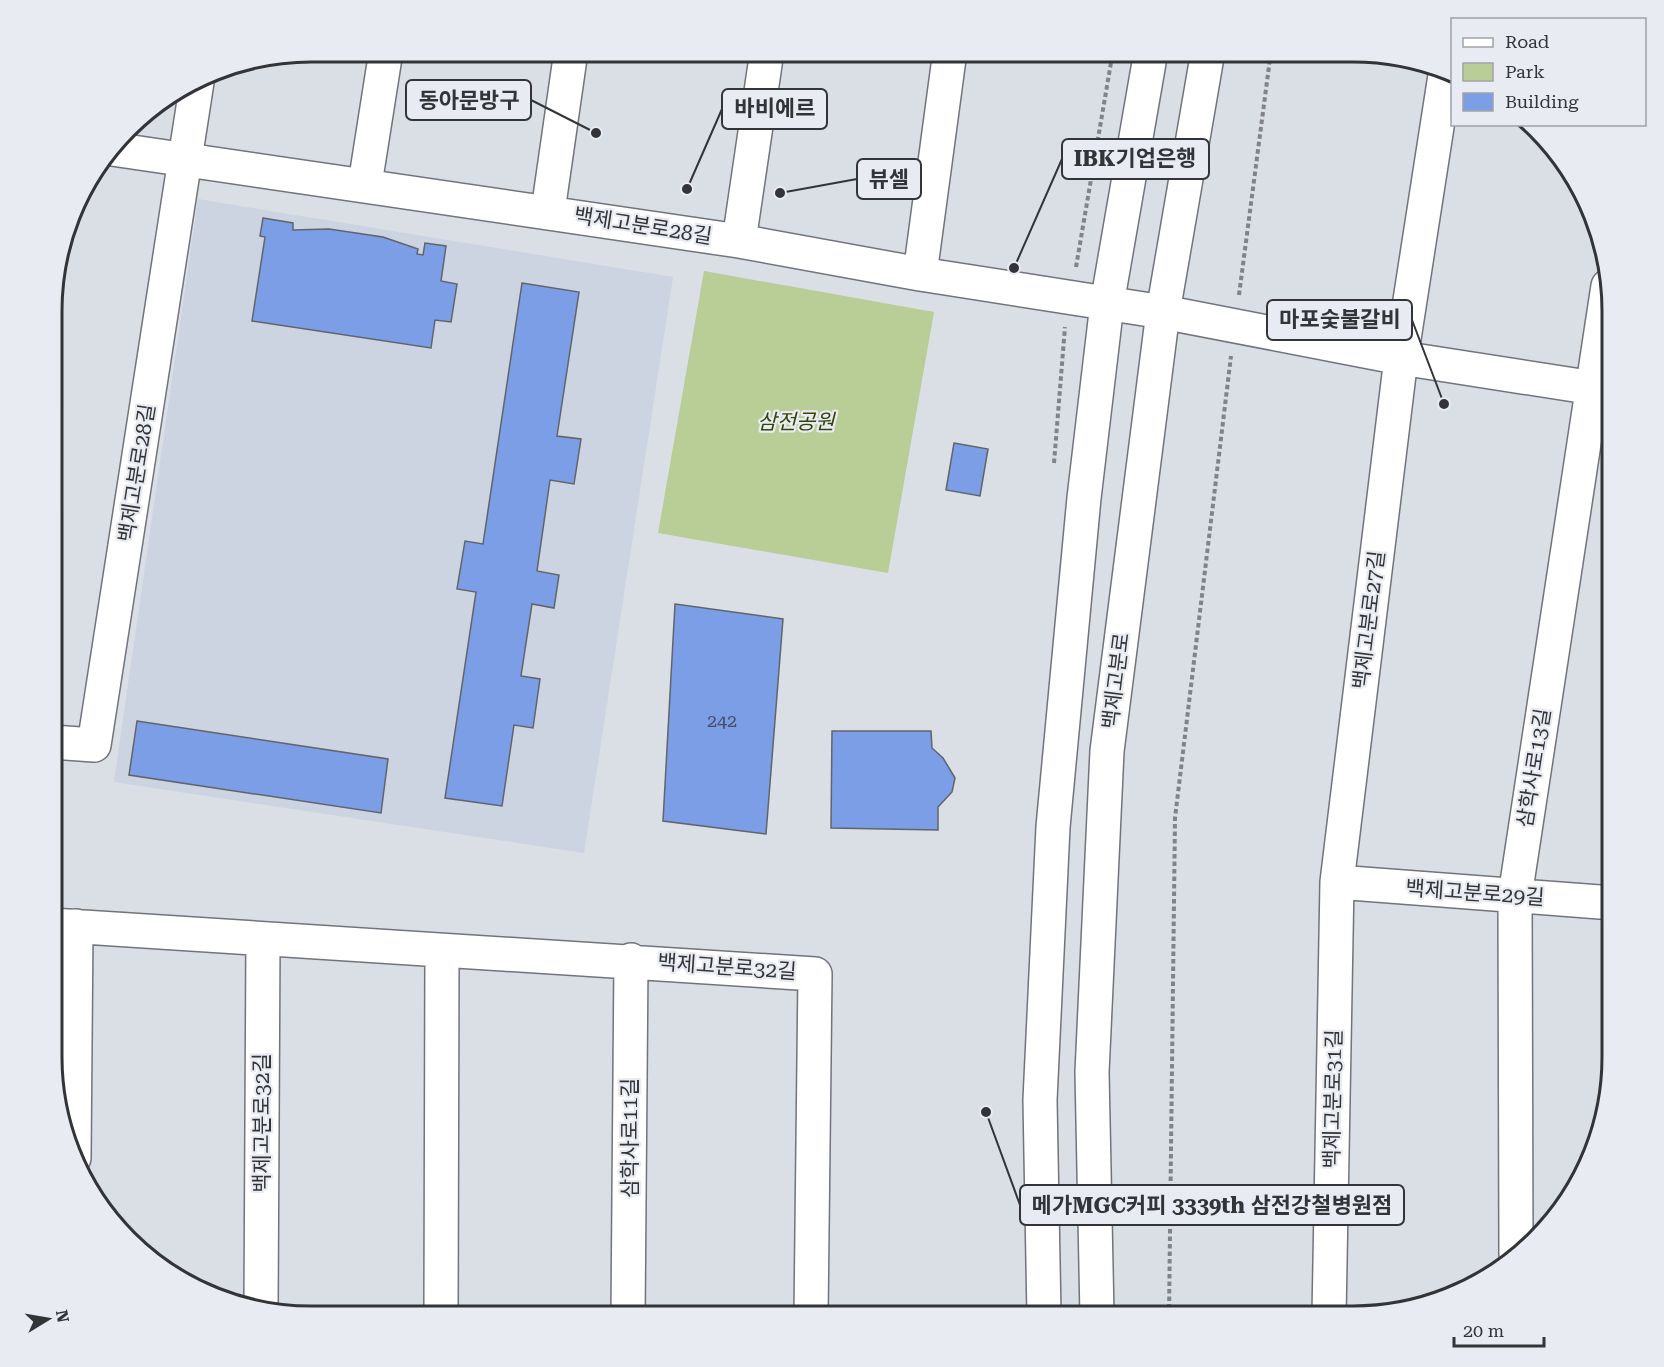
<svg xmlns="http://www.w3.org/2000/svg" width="1664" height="1367" viewBox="0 0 1664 1367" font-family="'Roboto Serif','Noto Sans KR',serif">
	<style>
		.built { fill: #ccd3e1 }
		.green { fill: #b9cd97 }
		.building { fill: #7c9ee6; stroke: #61646a; stroke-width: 1.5 }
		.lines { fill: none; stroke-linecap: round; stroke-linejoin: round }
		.minor-casing { stroke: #71747b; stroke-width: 36 }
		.major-casing { stroke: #71747b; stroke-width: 36 }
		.path { stroke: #818388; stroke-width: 4; stroke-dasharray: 4.5 3; stroke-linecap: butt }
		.minor { stroke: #fff; stroke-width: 33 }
		.major { stroke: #fff; stroke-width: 33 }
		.labels { text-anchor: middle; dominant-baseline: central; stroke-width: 4.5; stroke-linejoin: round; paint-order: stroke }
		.number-label { font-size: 18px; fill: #454e63 }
		.street-label { font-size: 21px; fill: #333437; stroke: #e8ebf2 }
		.park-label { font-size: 21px; font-style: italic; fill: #334405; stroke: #e8ebf2 }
		.rim { fill: none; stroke: #333437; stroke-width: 3 }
		.leader { fill: none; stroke: #333437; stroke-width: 2 }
		.callout-dot { fill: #333437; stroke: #e8ebf2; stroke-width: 2 }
		.callout { fill: #e8ebf2; stroke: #333437; stroke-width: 2 }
		.callout-label { font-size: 22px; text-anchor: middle; font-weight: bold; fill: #333437 }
	</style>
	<rect width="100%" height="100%" fill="#dadee5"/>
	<!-- built -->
	<path class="built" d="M198,199L673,277L584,853L114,782Z"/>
	<!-- green -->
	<path class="green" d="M704,271L934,312L888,573L658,533Z"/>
	<!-- building -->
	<path class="building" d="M263,218L293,223V230L329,229L383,237L418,249L417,254L423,255L425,243L446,246L441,281L457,284L451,322L435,320L431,348L252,321L265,237L260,236Z
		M522,283L579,292L557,436L581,439L574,484L550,480L537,571L559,575L554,608L532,604L521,676L540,679L533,728L514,725L502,806L445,798L476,592L457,589L465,541L483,544Z
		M954,443L988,449L980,496L946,490Z
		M675,604L783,619L766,834L663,821Z
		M137,721L388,759L381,813L129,775Z
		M832,731H931L932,748L943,758L955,778L952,792L938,807V830L831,828Z"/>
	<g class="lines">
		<!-- minor casing -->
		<g class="minor-casing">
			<path id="minor" d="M112,149L739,241L920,274L1163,312L1401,358L1613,391
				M365,184L386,51
				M548,211L571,51
				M739,241L767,51
				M920,274L950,51
				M52,742L94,745L197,82
				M1337,882L1613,903
				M52,925L815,974L811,1316
				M74,1158L76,926
				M1516,1254L1515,896L1608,286
				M261,1308L263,939
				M441,1316L442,951
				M628,1316L631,960
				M1329,1316L1337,882L1401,358L1446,69"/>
		</g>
		<!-- major casing -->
		<g class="major-casing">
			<path id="major" d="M1044,1316L1040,1100L1053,827L1084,498L1107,304L1151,51
				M1097,1316L1092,1072L1107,751L1163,312L1208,51"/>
		</g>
		<!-- path -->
		<path class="path" d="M1076,267L1113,51
			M1239,295L1271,51
			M1054,463L1065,327
			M1169,1316L1175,818L1231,356"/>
		<!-- minor -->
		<use href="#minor" class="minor"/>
		<!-- major -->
		<use href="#major" class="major"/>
	</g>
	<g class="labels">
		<!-- number labels -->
		<g class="number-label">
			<text x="722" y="720">242</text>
		</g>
		<!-- street labels -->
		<g class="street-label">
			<text transform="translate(643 226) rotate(9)">백제고분로28길</text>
			<text transform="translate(137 473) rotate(-81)">백제고분로28길</text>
			<text transform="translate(1369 620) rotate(-83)">백제고분로27길</text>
			<text transform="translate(1116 681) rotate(-83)">백제고분로</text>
			<text transform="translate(1534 768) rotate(-81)">삼학사로13길</text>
			<text transform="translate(1475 893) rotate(4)">백제고분로29길</text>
			<text transform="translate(727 967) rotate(4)">백제고분로32길</text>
			<text transform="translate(1333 1099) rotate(-89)">백제고분로31길</text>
			<text transform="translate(262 1123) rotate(-90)">백제고분로32길</text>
			<text transform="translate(630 1138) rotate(-90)">삼학사로11길</text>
		</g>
		<!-- park labels -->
		<g class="park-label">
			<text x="796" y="422">삼전공원</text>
		</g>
	</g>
	<!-- crop -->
	<path d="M0 0H1664V1367H0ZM311 62H1353A249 249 0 0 1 1602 311V1057A249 249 0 0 1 1353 1306H311A249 249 0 0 1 62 1057V311A249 249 0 0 1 311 62Z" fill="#e8ebf2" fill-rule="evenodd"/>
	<path class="rim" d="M311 62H1353A249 249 0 0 1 1602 311V1057A249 249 0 0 1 1353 1306H311A249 249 0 0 1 62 1057V311A249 249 0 0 1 311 62Z"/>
	<!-- callouts -->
	<path class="leader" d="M596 133L531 100M687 189L722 109M1014 268L1062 159M780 193L857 179M1444 404L1412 320M986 1112L1020 1205"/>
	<g class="callout-dot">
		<circle cx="596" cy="133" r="6"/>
		<circle cx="687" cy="189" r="6"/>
		<circle cx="1014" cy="268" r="6"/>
		<circle cx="780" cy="193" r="6"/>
		<circle cx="1444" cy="404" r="6"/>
		<circle cx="986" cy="1112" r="6"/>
	</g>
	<g class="callout">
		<rect x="406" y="80" width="125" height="40" rx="6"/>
		<rect x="722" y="89" width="105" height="40" rx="6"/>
		<rect x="1062" y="139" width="147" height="40" rx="6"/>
		<rect x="857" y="159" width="64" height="40" rx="6"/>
		<rect x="1267" y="300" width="145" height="40" rx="6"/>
		<rect x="1020" y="1185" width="384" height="40" rx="6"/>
	</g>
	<g class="callout-label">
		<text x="469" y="108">동아문방구</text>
		<text x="775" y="116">바비에르</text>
		<text x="1135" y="166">IBK기업은행</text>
		<text x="889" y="187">뷰셀</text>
		<text x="1340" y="327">마포숯불갈비</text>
		<text x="1212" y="1213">메가MGC커피 3339th 삼전강철병원점</text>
	</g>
	<!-- legend -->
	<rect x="1451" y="18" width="195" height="108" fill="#e8ebf2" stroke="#a0a2a7" stroke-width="1.5"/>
	<rect x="1463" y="38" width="30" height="9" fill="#ffffff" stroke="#a0a2a7" stroke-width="1.5"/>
	<text x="1505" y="48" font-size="18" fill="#333437">Road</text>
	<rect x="1463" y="63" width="30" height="18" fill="#b9cd97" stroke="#a0a2a7" stroke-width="1.5"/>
	<text x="1505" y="78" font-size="18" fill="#333437">Park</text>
	<rect x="1463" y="93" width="30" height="18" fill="#7c9ee6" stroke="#a0a2a7" stroke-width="1.5"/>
	<text x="1505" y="108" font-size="18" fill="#333437">Building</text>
	<!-- north arrow -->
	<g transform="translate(48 1319) rotate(79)" stroke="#e8ebf2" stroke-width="4.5" paint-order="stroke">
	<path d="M0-4.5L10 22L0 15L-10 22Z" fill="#333437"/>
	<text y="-9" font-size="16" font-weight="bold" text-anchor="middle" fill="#333437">N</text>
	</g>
	<!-- scale -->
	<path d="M1454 1337v9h90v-9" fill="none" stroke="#333437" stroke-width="3"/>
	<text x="1463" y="1337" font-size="18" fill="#333437" stroke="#e8ebf2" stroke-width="4.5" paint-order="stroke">20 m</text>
</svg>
